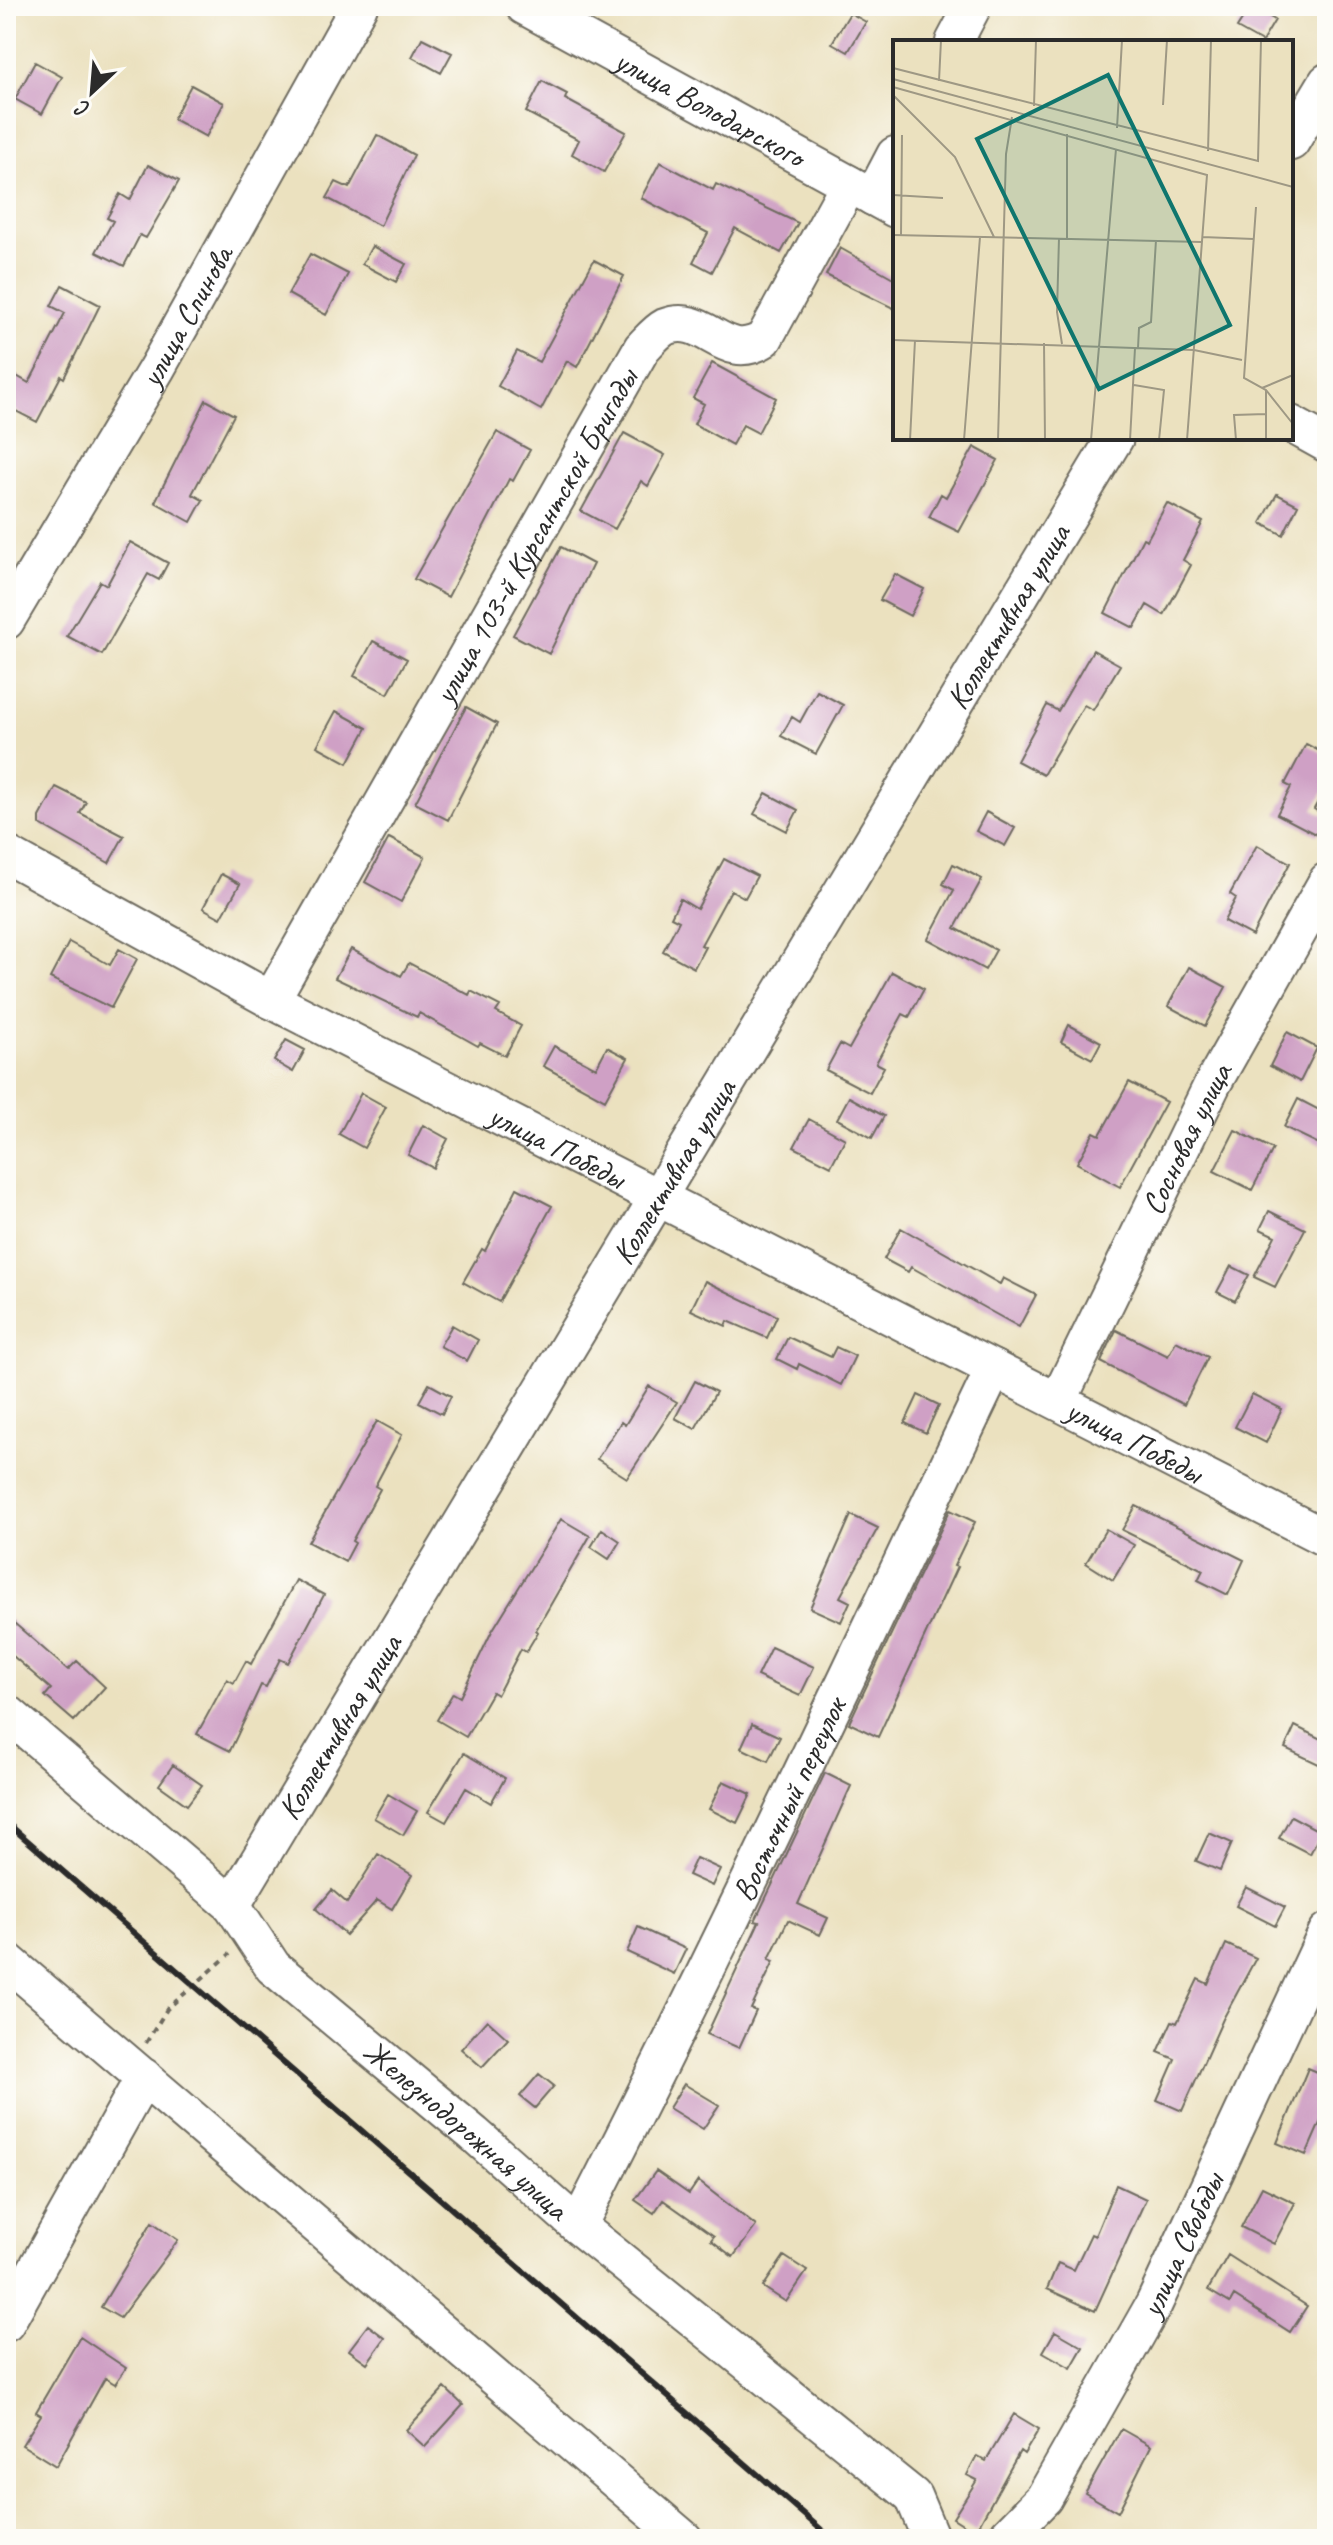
<svg xmlns="http://www.w3.org/2000/svg" width="1333" height="2545" viewBox="0 0 1333 2545" font-family="Caveat,sans-serif">
	<style>
		.building { fill: #cfa0c5 }
		.lines { fill: none; stroke-linecap: round; stroke-linejoin: round }
		.minor-casing { stroke: #6e6b5f; stroke-width: 40 }
		.path { stroke: #6e6b5f; stroke-width: 4; stroke-dasharray: 6 6; stroke-linecap: butt }
		.minor { stroke: #fff; stroke-width: 36 }
		.rail { stroke: #2b2b2b; stroke-width: 6 }
		.labels { text-anchor: middle; dominant-baseline: central; stroke-width: 6; stroke-linejoin: round; paint-order: stroke }
		.street-label { font-size: 32px; fill: #2b2b2b; stroke: #fdfcf7 }
		.inset-road { fill: none; stroke: #9e9884; stroke-width: 2 }
		.view { fill: #0f766e; fill-opacity: 0.15; stroke: #0f766e; stroke-width: 4 }
		.inset-edge { fill: none; stroke: #2b2b2b; stroke-width: 4 }
	</style>
	<rect width="100%" height="100%" fill="#fdfcf7"/>
	<filter id="ink" filterUnits="userSpaceOnUse"><feTurbulence type="fractalNoise" baseFrequency=".0125" numOctaves="2"/><feDisplacementMap in="SourceGraphic" scale="16" xChannelSelector="R" yChannelSelector="G"/><feConvolveMatrix kernelMatrix="1 2 1 2 8 2 1 2 1" color-interpolation-filters="sRGB"/></filter>
	<filter id="wash" filterUnits="userSpaceOnUse"><feTurbulence type="fractalNoise" baseFrequency=".006" numOctaves="4" result="noise"/><feDisplacementMap in="SourceGraphic" scale="32" xChannelSelector="R" yChannelSelector="G"/><feGaussianBlur stdDeviation="1.8" result="paint"/><feColorMatrix in="noise" values="0 0 0 0 0 0 0 0 0 0 0 0 0 0 0 0 0 1.4 0 .05"/><feComposite in="paint" operator="in"/></filter>
	<g filter="url(#wash)">
		<rect width="100%" height="100%" fill="#ebe1bf"/>
		<g id="blocks">
			<!-- building -->
			<path class="building" d="M1251,6L1275,20L1262,42L1237,28Z
				M850,13L866,22L848,52L832,43Z
				M422,38L452,53L441,73L412,57Z
				M35,62L62,77L42,114L15,99Z
				M542,81L567,94L565,99L626,132L604,172L572,154L579,140L526,112Z
				M191,85L224,103L206,137L173,119Z
				M377,135L414,155L380,226L327,198L336,182L349,188Z
				M660,162L713,190L716,184L798,223L781,253L735,228L712,272L693,262L708,233L641,198Z
				M148,165L179,181L146,238L140,235L124,266L96,252L113,221L107,218L120,194L130,200Z
				M372,246L406,264L396,282L362,264Z
				M840,248L895,279V309L826,275Z
				M310,254L348,274L326,315L288,294Z
				M594,260L624,276L577,367L567,361L541,410L498,386L517,351L539,362Z
				M62,285L100,305L64,378L61,376L37,422L6,406V370L29,383L65,313L51,306Z
				M712,363L776,398L758,433L743,425L732,445L694,424L704,404L693,398Z
				M206,400L234,415L192,494L203,500L191,522L155,502Z
				M497,432L530,450L513,481L509,479L448,597L414,579Z
				M624,433L665,455L648,486L641,481L615,529L581,511Z
				M974,447L998,460L959,532L929,517L941,494L946,497Z
				M1277,494L1298,505L1283,535L1261,523Z
				M1167,503L1203,522L1183,560L1191,565L1164,615L1147,605L1134,628L1105,613L1143,538L1147,540Z
				M130,542L168,563L159,580L148,574L102,655L67,636L100,581L107,585Z
				M561,547L593,564L549,654L513,635Z
				M895,574L924,589L910,616L880,600Z
				M373,641L407,659L388,694L354,676Z
				M1093,650L1120,665L1093,710L1084,705L1043,775L1017,761L1047,705L1058,711Z
				M817,691L843,705L816,754L781,736L792,717L800,722Z
				M466,707L497,724L448,820L415,803Z
				M336,711L367,728L348,763L317,746Z
				M1306,744L1327,755V785L1314,809L1327,818L1317,835L1277,814L1291,787L1285,784Z
				M56,787L86,802L80,813L124,836L109,863L40,824V817Z
				M766,793L798,810L787,831L754,814Z
				M986,812L1015,828L1005,846L976,831Z
				M389,838L425,857L401,902L365,882Z
				M1257,845L1290,863L1252,936L1224,921L1236,898L1230,894Z
				M724,859L757,876L745,898L731,890L701,945L705,947L694,968L663,951L679,921L671,917L680,899L697,909Z
				M953,864L982,879L955,928L996,950L985,970L928,939L954,890L943,884Z
				M221,874L240,884L221,918L203,908Z
				M69,942L110,965L119,949L137,959L111,1008L50,978Z
				M351,949L401,976L409,963L469,995L471,991L500,1006L496,1012L521,1026L505,1056L480,1043L478,1046L419,1013L417,1017L335,978Z
				M1189,967L1226,987L1205,1026L1168,1006Z
				M892,972L924,989L909,1017L903,1014L876,1063L884,1067L870,1093L826,1070L840,1044L849,1049Z
				M1069,1025L1101,1042L1092,1059L1061,1042Z
				M1287,1032L1317,1048L1300,1082L1270,1066Z
				M286,1040L305,1050L293,1072L274,1061Z
				M554,1046L596,1068L607,1047L628,1058L605,1100L543,1066Z
				M1129,1082L1166,1102L1120,1187L1077,1163L1094,1132L1100,1135Z
				M361,1093L386,1107L364,1148L339,1134Z
				M849,1097L884,1116L872,1138L837,1119Z
				M1298,1099L1327,1114V1133L1321,1145L1284,1127Z
				M809,1119L845,1139L831,1166L794,1147Z
				M423,1125L448,1139L433,1168L408,1155Z
				M1235,1130L1273,1149L1252,1190L1214,1171Z
				M517,1188L552,1206L499,1302L463,1282L482,1249L485,1251Z
				M1269,1211L1305,1229L1275,1287L1254,1277L1275,1236L1260,1229Z
				M901,1228L1000,1284L1003,1278L1036,1295L1019,1327L911,1267L908,1272L884,1259Z
				M1231,1266L1249,1275L1235,1301L1217,1292Z
				M705,1281L777,1316L767,1338L728,1321L726,1326L691,1310Z
				M452,1325L478,1340L467,1361L440,1346Z
				M1116,1330L1168,1356L1176,1341L1208,1357L1184,1405L1101,1362Z
				M788,1337L831,1357L836,1347L855,1356L841,1385L799,1364L797,1369L777,1359Z
				M695,1381L716,1392L695,1429L675,1418Z
				M429,1384L451,1396L442,1414L419,1402Z
				M649,1386L677,1402L627,1478L597,1459L621,1422L625,1425Z
				M1252,1394L1282,1409L1266,1443L1235,1427Z
				M918,1395L939,1405L926,1433L905,1423Z
				M377,1421L402,1435L375,1486L380,1489L352,1541L355,1543L345,1562L308,1542Z
				M1136,1506L1244,1560L1228,1595L1198,1580L1203,1570L1122,1530Z
				M950,1510L975,1522L954,1566L957,1567L878,1737L849,1723Z
				M851,1515L878,1528L840,1597L850,1602L841,1622L810,1608Z
				M561,1519L590,1536L536,1630L538,1632L526,1652L521,1649L497,1695L492,1692L466,1737L437,1720L453,1693L460,1697L492,1631Z
				M602,1529L620,1541L609,1559L591,1547Z
				M1106,1529L1134,1545L1113,1580L1086,1563Z
				M296,1580L324,1595L288,1663L280,1659L266,1687L261,1685L230,1751L197,1734L227,1679L234,1683L246,1661L251,1664Z
				M6,1616L68,1670L77,1661L105,1687L74,1721L45,1696L51,1689L6,1650Z
				M771,1647L814,1667L800,1696L757,1676Z
				M752,1724L780,1737L768,1761L741,1748Z
				M1295,1726L1327,1742V1768L1285,1748Z
				M464,1753L505,1778L491,1803L466,1788L446,1822L428,1812Z
				M173,1765L202,1785L187,1805L159,1785Z
				M825,1773L851,1786L798,1904L828,1918L820,1935L788,1920L769,1959L774,1961L751,2009L756,2011L739,2048L707,2034L759,1922L755,1921Z
				M723,1781L751,1794L737,1823L709,1809Z
				M388,1794L417,1811L403,1835L374,1818Z
				M1291,1816L1321,1832L1310,1854L1279,1838Z
				M1209,1833L1232,1843L1220,1871L1196,1861Z
				M378,1854L412,1875L392,1909L377,1900L346,1935L316,1909L332,1890L347,1903Z
				M696,1858L720,1869L712,1886L688,1875Z
				M1246,1887L1285,1907L1275,1926L1236,1906Z
				M638,1927L686,1949L674,1974L627,1952Z
				M1226,1944L1256,1958L1223,2019L1182,2111L1157,2100L1175,2059L1158,2052L1172,2021L1177,2023L1198,1979L1208,1984Z
				M487,2020L508,2039L482,2067L461,2049Z
				M1308,2068L1327,2076V2107L1306,2155L1277,2143Z
				M539,2074L554,2086L535,2108L520,2096Z
				M684,2084L719,2105L703,2129L669,2108Z
				M656,2171L689,2194L698,2181L756,2226L733,2257L711,2240L714,2236L663,2200L654,2213L635,2200Z
				M1116,2185L1146,2199L1095,2311L1047,2289L1058,2263L1074,2270L1091,2234L1095,2236Z
				M1262,2187L1295,2203L1274,2244L1241,2227Z
				M152,2222L178,2240L120,2318L101,2307Z
				M1228,2255L1307,2306L1290,2332L1234,2296L1230,2303L1208,2290Z
				M784,2256L807,2271L786,2302L763,2287Z
				M368,2325L385,2338L367,2363L349,2350Z
				M1055,2331L1083,2347L1071,2368L1043,2352Z
				M80,2337L126,2368L115,2384L105,2378L56,2466L22,2445L41,2415L36,2412Z
				M445,2388L463,2405L425,2447L406,2430Z
				M1014,2414L1039,2429L1024,2454L1020,2451L975,2532L953,2518L977,2480L967,2475L977,2456L986,2461Z
				M1121,2429L1151,2446L1118,2512L1085,2493Z"/>
		</g>
	</g>
	<g filter="url(#ink)">
		<use href="#blocks" fill-opacity="0" stroke="#6e6b5f" stroke-width="2"/>
		<g class="lines">
			<!-- minor casing -->
			<g class="minor-casing">
				<g id="minor">
					<path id="s1" d="M524,6L895,209"/>
					<path d="M954,42L973,6"/>
					<path d="M1291,142L1327,82"/>
					<path d="M873,197L895,155"/>
					<path d="M1291,424L1327,444"/>
					<path id="s2" d="M6,621L157,368L359,6"/>
					<path id="s3" d="M6,854L271,1000L1327,1539"/>
					<path id="s4" d="M271,1000L642,348C648,342 657,331 665,327C706,311 723,365 764,339L849,184"/>
					<path id="s5" d="M1058,1401L1212,1085L1327,881"/>
					<path id="s6" d="M6,1712L232,1905L273,1967L474,2134L578,2226L913,2496L931,2539"/>
					<path id="s7" d="M232,1905L1115,438"/>
					<path d="M6,1960L684,2539"/>
					<path id="s8" d="M578,2226C723,1944 857,1655 994,1369"/>
					<path d="M6,2323L144,2077"/>
					<path id="s9" d="M1004,2539L1044,2498L1154,2304L1327,1932"/>
				</g>
			</g>
			<!-- path -->
			<path class="path" d="M146,2043L167,2009L230,1954"/>
			<!-- minor -->
			<use href="#minor" class="minor"/>
			<!-- rail -->
			<path class="rail" d="M6,1822L832,2539"/>
		</g>
	</g>
	<g class="labels">
		<!-- street labels -->
		<g class="street-label">
			<text stroke="none"><textPath href="#s1" startOffset="212">улица Володарского</textPath></text>
			<text stroke="none"><textPath href="#s2" startOffset="354">улица Спинова</textPath></text>
			<text stroke="none"><textPath href="#s4" startOffset="534">улица 103-й Курсантской Бригады</textPath></text>
			<text stroke="none"><textPath href="#s7" startOffset="1504">Коллективная улица</textPath></text>
			<text stroke="none"><textPath href="#s5" startOffset="292">Сосновая улица</textPath></text>
			<text stroke="none"><textPath href="#s3" startOffset="624">улица Победы</textPath></text>
			<text stroke="none"><textPath href="#s7" startOffset="856">Коллективная улица</textPath></text>
			<text stroke="none"><textPath href="#s3" startOffset="1272">улица Победы</textPath></text>
			<text stroke="none"><textPath href="#s7" startOffset="208">Коллективная улица</textPath></text>
			<text stroke="none"><textPath href="#s8" startOffset="476">Восточный переулок</textPath></text>
			<text stroke="none"><textPath href="#s6" startOffset="624">Железнодорожная улица</textPath></text>
			<text stroke="none"><textPath href="#s9" startOffset="346">улица Свободы</textPath></text>
		</g>
	</g>
	<!-- overview -->
	<g transform="translate(893 40)">
		<rect width="400" height="400" fill="#ebe1bf"/>
		<path class="inset-road" d="M0,28L365,121L368,0M0,39L400,147M46,41L48,0M0,47L314,135L294,400M0,55L62,117L101,197M270,65L274,0M141,66L143,0M224,88L229,0M174,94V198M315,111L318,0M0,155L50,158M363,167L351,338L373,350L400,384M0,195L309,202M8,195L9,95M309,197L361,199M166,198L164,272L169,304M0,300L301,310L349,320M151,303L152,400M245,308L246,288L258,282L263,200M241,345L271,350L266,400M369,348L400,335M373,350V400M17,400L22,300M71,400L87,197M105,400L113,114L119,77M198,400L223,109M237,400L242,308M343,400L341,375L373,374"/>
		<path class="view" d="M215,35L337,285L206,349L84,99Z"/>
		<rect width="400" height="400" class="inset-edge"/>
	</g>
	<!-- margin -->
	<rect width="1333" height="2545" fill="none" stroke="#fdfcf7" stroke-width="32"/>
	<!-- north arrow -->
	<g transform="translate(92 92) rotate(206)" stroke="#fdfcf7" stroke-width="6" paint-order="stroke">
	<path d="M0-6L14 30L0 20L-14 30Z" fill="#2b2b2b"/>
	<text y="-12" font-size="22" font-weight="bold" text-anchor="middle" fill="#2b2b2b">С</text>
	</g>
</svg>
